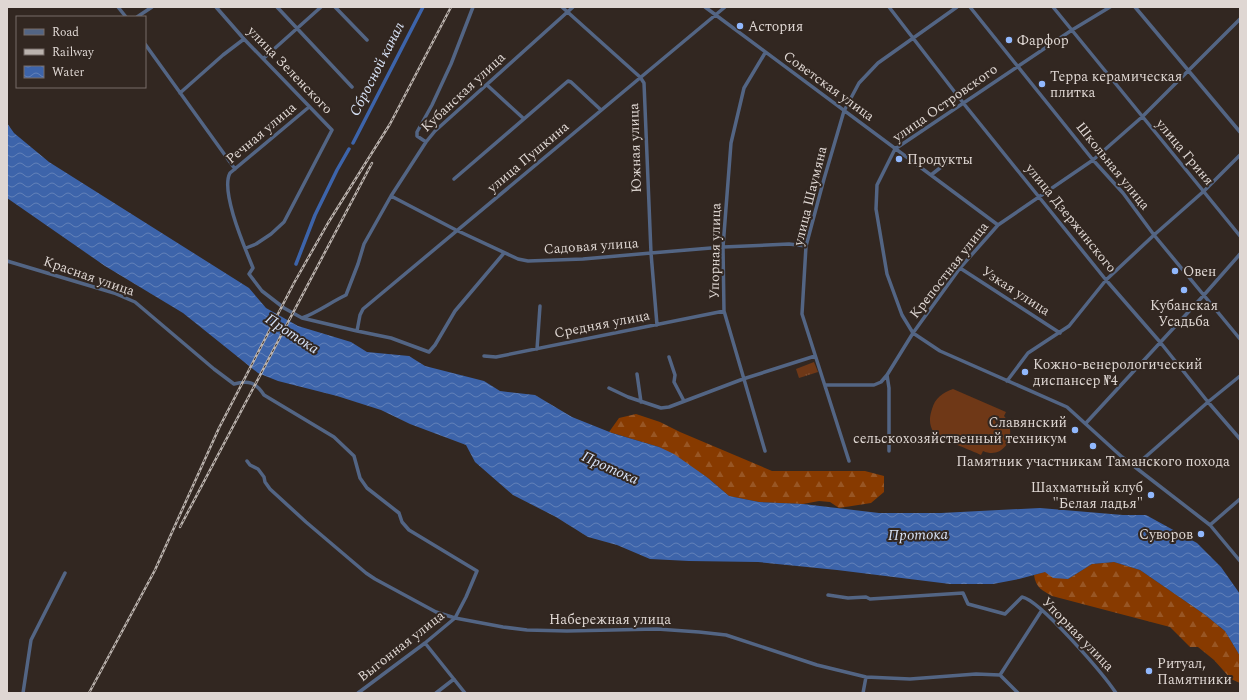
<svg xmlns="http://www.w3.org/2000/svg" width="1247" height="700" viewBox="0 0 1247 700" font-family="Spectral,serif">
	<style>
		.forest { fill: url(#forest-firs) }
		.park { fill: url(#park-tufts) }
		.garden { fill: #6f3817 }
		.water { fill: url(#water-waves) }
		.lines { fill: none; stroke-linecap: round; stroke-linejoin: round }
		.canal { stroke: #3d64aa; stroke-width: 3.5 }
		.minor { stroke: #536584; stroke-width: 3.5 }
		.rail-casing { stroke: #bbb3ae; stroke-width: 2.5 }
		.rail { stroke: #322721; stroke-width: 1; stroke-dasharray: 3; stroke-linecap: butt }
		.poi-dot { fill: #91b8fd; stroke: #322721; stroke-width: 1.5 }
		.labels { text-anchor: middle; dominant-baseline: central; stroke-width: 4; stroke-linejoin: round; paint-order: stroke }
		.poi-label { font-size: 14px; fill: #dfd7d3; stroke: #322721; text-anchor: start }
		.street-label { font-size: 14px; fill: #dfd7d3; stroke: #322721 }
		.water-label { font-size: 15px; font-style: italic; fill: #d7e2f6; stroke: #322721 }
	</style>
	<defs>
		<pattern id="forest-firs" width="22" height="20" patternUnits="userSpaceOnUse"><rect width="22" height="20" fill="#873a00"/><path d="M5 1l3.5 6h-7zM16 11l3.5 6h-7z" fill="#985624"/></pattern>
		<pattern id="park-tufts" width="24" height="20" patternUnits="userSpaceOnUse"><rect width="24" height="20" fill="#6f3817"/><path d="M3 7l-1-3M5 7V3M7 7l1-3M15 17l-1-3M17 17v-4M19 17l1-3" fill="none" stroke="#835438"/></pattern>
		<pattern id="water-waves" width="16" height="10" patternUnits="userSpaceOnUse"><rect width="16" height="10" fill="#3d64aa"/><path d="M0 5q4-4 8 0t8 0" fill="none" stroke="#6281b8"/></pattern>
	</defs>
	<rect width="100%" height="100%" fill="#322721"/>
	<!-- forest -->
	<path class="forest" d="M636,414L660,422L680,432L772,471H865L884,476V492L871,503L839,508L830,502L819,501L803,504L759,502L729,496L708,478L659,447L609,432L619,418Z
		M1114,562L1140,570L1204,614L1225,631L1240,656V683L1231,679L1214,660L1198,647H1190L1170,627L1052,596C1042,590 1036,588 1034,575L1045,572L1068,579L1092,564Z"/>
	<!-- park -->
	<path class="park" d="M814,362L818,372L799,378L796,369Z"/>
	<!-- garden -->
	<path class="garden" d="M953,389L1006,412L1004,416C1019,432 1005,461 983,451L981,455C973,451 938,438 934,433C929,425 929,418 932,409C935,398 942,393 953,389Z"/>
	<!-- water -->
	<path class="water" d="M7,123L14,133L49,162L249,288L266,308L298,326L351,342L367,352L409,356L425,366L484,381L500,391L535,395L572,417L612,433L659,447L674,454L708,478L729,496L759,502L803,504L879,513H941L1040,508L1123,515H1146L1197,543L1221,567L1240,594V656L1225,631L1204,614L1140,570L1114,562L1092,564L1068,579L1053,578L1045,572L1019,579L993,584H950L837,570L758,562L689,561L650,559L617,545L588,537L556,517L513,495L475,462L466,445L410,424L381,410L337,396L278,381L258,373L183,313L105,266L7,198Z"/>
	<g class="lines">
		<!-- canal -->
		<path class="canal" d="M353,143L423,7
			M296,264L315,215L337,170L349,149"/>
		<!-- minor -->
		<path class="minor" d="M118,7L126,17
			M216,7L244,39L332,130L284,222L271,234L256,244L246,248
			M277,7L352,87
			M335,7L367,40
			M562,7L640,77L644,83L651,253L657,325
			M705,7L998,225
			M889,7L964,104L1039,197L1106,280L1160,342L1208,402L1240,439
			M970,7L1093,160L1123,193L1154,235L1240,339
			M1053,7L1240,236
			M1110,7L1072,30L895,149L877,185L876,209L887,274L902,315L913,333L940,351L1067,407L1122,457L1210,525L1240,561
			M1135,7L1240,132
			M137,17L152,7
			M145,44L235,169
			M264,58L321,7
			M487,85L523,118
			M180,93L223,55L244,39
			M309,107L230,173C220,191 245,248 253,268L249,274L262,291L284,308L302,318C318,312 331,302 346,295L358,264L364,244L391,196L426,142L435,131L573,7
			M426,142L417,136V132L432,105L451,64L473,7
			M931,175L954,157
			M454,179L568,81L571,82L601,110
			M391,196L456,230L518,259L528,261L583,259L651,253L723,247L789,244L806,246
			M7,261L114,293L135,302L214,369L234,384C248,380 256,382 264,395L334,437L354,456L360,478L367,488L399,513L402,522L409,530L477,571L466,597L455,618L425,643L358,693
			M960,268L1060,333
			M302,318L357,331L391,338L429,352L435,345L455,311L504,253
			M357,331L360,315L363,309L725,7
			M537,349L540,306
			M484,356L496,357L724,311
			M669,357L675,375L674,382L684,401
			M637,374L641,402
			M887,375L889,388V451
			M1007,381L1028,353L1069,326L1106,280L1154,235L1204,191L1240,155
			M826,385H874L881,382L887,375L913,333L960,268L998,225L1093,160L1142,117L1240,19
			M609,388L628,397L661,408L669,407L743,379L815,356
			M1086,423L1204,295L1240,254
			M765,451L724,311L723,247L731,143L744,88L765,53
			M247,461L250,465L258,469L264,477L265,482L270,489L306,522L366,573L375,579L436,612L455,618L503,627L527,630L567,631L657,629L699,632L726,635L817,665L866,677L910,679L976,674L1000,675L1018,693
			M849,461L802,314L806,246L824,179L844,111L859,83L878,63L957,7
			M1135,466L1208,402L1240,376
			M1210,525L1240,499
			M828,595L848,598L866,597L870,599L963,593L968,604L1005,614L1022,597C1040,600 1104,675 1116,693
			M425,643L465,693
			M1000,675L1042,610
			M23,693L31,640L65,573
			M436,693L454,679
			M863,693L866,677"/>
		<!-- rail casing -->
		<g class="rail-casing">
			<path id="rail" d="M180,527L372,163
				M89,693L155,570L219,428L294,283L328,223L390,124L451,7"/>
		</g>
		<!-- rail -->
		<use href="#rail" class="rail"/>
	</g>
	<!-- markers -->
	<g class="poi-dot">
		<circle cx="740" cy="26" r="4"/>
		<circle cx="1009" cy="40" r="4"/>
		<circle cx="1042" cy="84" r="4"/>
		<circle cx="899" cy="159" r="4"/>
		<circle cx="1175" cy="271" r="4"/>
		<circle cx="1184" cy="290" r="4"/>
		<circle cx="1025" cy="372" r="4"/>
		<circle cx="1075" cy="430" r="4"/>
		<circle cx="1093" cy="446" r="4"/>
		<circle cx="1151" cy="495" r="4"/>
		<circle cx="1201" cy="534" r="4"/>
		<circle cx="1149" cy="671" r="4"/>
	</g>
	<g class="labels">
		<!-- poi labels -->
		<g class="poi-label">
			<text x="748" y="26">Астория</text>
			<text x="1017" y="40">Фарфор</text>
			<text x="1050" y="76">Терра керамическая<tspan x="1050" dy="16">плитка</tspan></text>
			<text x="907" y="159">Продукты</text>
			<text x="1183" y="271">Овен</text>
			<text x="1184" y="305" text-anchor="middle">Кубанская<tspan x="1184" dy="16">Усадьба</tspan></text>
			<text x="1033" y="364">Кожно-венерологический<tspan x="1033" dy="16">диспансер №4</tspan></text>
			<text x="1067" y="422" text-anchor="end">Славянский<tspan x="1067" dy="16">сельскохозяйственный техникум</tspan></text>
			<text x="1093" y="461" text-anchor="middle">Памятник участникам Таманского похода</text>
			<text x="1143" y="487" text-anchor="end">Шахматный клуб<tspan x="1143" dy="16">"Белая ладья"</tspan></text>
			<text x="1193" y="534" text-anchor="end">Суворов</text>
			<text x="1157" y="663">Ритуал,<tspan x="1157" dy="16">Памятники</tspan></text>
		</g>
		<!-- street labels -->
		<g class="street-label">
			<text transform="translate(290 70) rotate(46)">улица Зеленского</text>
			<text transform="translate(829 86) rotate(36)">Советская улица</text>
			<text transform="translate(463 92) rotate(-43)">Кубанская улица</text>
			<text transform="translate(945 103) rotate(-35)">улица Островского</text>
			<text transform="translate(261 133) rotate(-40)">Речная улица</text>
			<text transform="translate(635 148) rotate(-92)">Южная улица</text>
			<text transform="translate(1185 152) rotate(50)">улица Гриня</text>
			<text transform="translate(528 157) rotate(-40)">улица Пушкина</text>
			<text transform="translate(1113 166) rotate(51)">Школьная улица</text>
			<text transform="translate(810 196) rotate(-76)">улица Шаумяна</text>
			<text transform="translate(1071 218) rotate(51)">улица Дзержинского</text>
			<text transform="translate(591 246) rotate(-4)">Садовая улица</text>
			<text transform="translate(715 251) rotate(-89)">Упорная улица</text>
			<text transform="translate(949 270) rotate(-52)">Крепостная улица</text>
			<text transform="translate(89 276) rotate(19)">Красная улица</text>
			<text transform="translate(1016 291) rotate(33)">Узкая улица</text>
			<text transform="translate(602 324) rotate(-11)">Средняя улица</text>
			<text x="610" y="619">Набережная улица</text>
			<text transform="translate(1078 634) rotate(46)">Упорная улица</text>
			<text transform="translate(401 646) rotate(-38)">Выгонная улица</text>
		</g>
		<!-- water labels -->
		<g class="water-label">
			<text transform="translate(377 69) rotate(-63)">Сбросной канал</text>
			<text transform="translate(292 334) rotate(33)">Протока</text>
			<text transform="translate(610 468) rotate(24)">Протока</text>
			<text transform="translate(918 535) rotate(-1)">Протока</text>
		</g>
	</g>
	<!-- border -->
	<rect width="1247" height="700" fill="none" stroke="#dfd7d3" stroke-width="16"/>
	<!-- legend -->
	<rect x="16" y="16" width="130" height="72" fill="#322721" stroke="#776d68"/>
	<rect x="24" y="29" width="20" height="6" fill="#536584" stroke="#776d68"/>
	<text x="52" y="36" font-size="12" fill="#dfd7d3">Road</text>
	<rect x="24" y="49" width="20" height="6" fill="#bbb3ae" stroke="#776d68"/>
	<text x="52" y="56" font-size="12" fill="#dfd7d3">Railway</text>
	<rect x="24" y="66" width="20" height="12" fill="url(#water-waves)" stroke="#776d68"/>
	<text x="52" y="76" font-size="12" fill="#dfd7d3">Water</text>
</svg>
